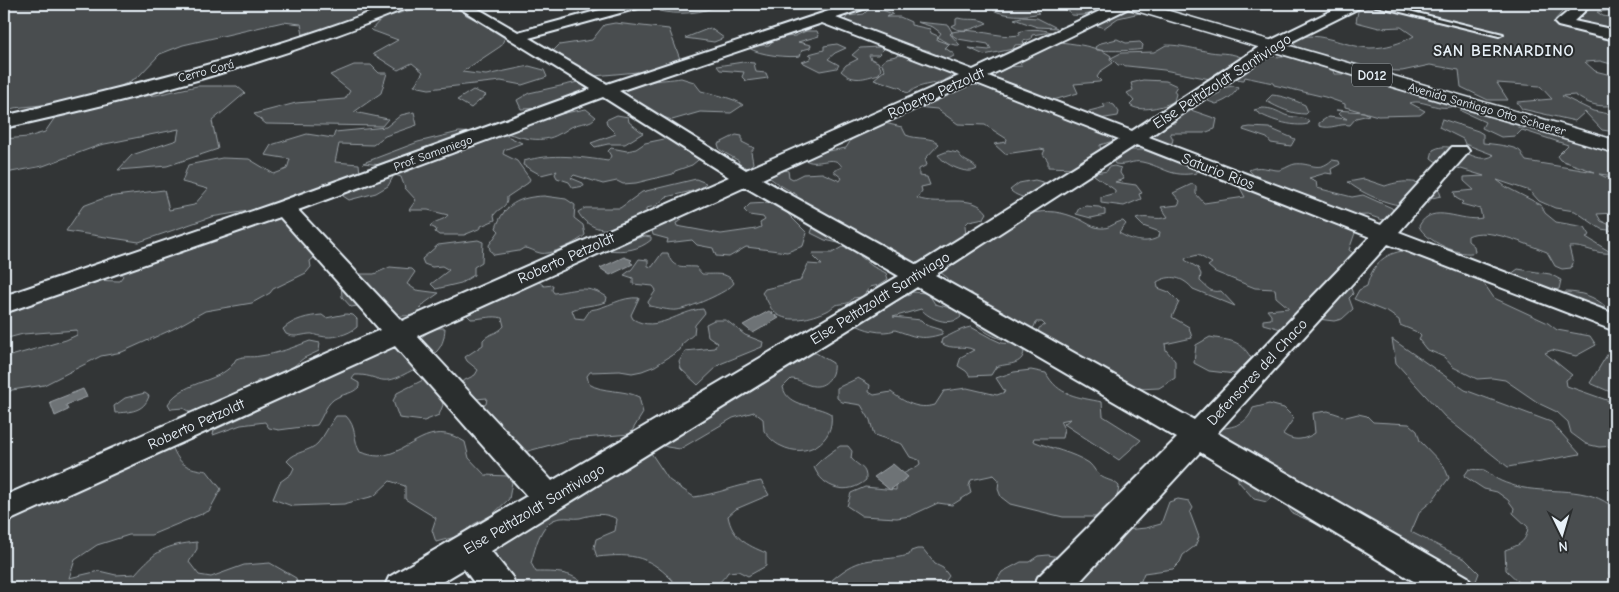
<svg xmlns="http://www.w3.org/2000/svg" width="1619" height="592" viewBox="0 0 1619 592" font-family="'Comic Neue',sans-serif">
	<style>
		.green { fill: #494d4f; stroke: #989fa4 }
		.water { fill: #6e7376; stroke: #9fa5aa }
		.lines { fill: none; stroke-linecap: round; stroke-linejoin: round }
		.lane-casing { stroke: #e8f1f8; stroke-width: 4 }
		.street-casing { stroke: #e8f1f8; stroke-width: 4 }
		.primary-casing { stroke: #e8f1f8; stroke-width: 3 }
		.lane { fill: #2a2d2e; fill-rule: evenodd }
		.street { fill: #2a2d2e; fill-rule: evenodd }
		.primary { fill: #2a2d2e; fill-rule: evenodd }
		.labels { text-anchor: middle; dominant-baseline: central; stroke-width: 4; stroke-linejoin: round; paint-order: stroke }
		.far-street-label { font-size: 12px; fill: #e8f1f8; stroke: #2a2d2e }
		.shield { fill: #2a2d2e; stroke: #afb6bb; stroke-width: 1 }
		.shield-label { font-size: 14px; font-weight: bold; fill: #e8f1f8 }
		.street-label { font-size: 15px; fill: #e8f1f8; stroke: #2a2d2e }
		.far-district-label { font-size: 16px; font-weight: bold; letter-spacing: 1px; fill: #e8f1f8; stroke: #2a2d2e }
	</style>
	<rect width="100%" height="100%" fill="#323536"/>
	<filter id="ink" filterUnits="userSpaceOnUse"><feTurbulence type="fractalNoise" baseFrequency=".02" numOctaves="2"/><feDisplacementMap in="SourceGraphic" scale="10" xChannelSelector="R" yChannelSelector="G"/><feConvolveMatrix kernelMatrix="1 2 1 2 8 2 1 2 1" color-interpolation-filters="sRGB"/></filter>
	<g filter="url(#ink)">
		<!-- green -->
		<path class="green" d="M4,4H406L396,10L325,35H303L301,24L283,22L183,45L160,54L138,77L110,92L60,103L14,108L4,112Z
			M432,4L459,5L466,15L506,35L501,46L462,72L486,75L529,66L544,70L547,77L522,85L501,81L429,89L414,86L423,72L412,63L398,70L373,54L398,40L371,30L382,18Z
			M656,4H720C705,14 676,15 659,11Z
			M1029,4L1035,6L1034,9L1039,13C1027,17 1004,16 993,10L1000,5Z
			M1052,4L1076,10L1102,4H1116C1100,10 1089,17 1071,15L1070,12Z
			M1385,4H1569L1555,20L1563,24L1578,21V8L1593,4L1615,6V10L1597,12L1603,16L1615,18V65L1600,61L1585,62L1595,71L1615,76V105C1600,108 1587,104 1575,95L1562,96L1593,111L1615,115V132L1602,130L1585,112L1575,121L1522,109L1517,102L1552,99L1540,86L1497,83L1508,100H1488L1461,87L1459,70L1430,65L1402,71L1364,70L1299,48L1290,41C1313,27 1344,47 1370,48C1385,48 1402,43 1414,36L1401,27L1379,28L1356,22L1358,11L1369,8L1401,11Z
			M1122,6L1140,13L1118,18L1104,28L1096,25Z
			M877,8L893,14L886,17H900L911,22V25L930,29L931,33L938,36L937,40L949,44L945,48L954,54V56L944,61L929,56L931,54L930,51C909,44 906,55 892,52C882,49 859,26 845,20L847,16L864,14L869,9Z
			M1021,17L1037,18L1057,28L1037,27L1014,19Z
			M958,18C968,21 979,17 987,23C976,27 963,35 951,26L956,24V19Z
			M917,22L948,25L952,32C974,26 997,39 1020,35L1019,32C1028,28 1042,29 1051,32L1032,35L1031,39L1023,41L1024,44L1015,45L1013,49L984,55L969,48L989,50L991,49L988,44L958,39L952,35V32L950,34L960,45C954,46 943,42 938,37L941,33L933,27Z
			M615,23L669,29L680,59L659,70L594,76L552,52L559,45L592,40L604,25Z
			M710,28L724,38L714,42L685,38Z
			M806,31H817L819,36L798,42L811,45L810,48L802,50L800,56C789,58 759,55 749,48L751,46L769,45L775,38L795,36Z
			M1117,39L1126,43L1140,42L1143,45L1142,49C1137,51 1104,51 1097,50L1095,47L1101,43Z
			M1036,41C1055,41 1096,44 1111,56L1110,59L1113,63L1101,71L1097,77L1101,81L1099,82L1074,84L1078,93L1050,101L1112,138L1113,141L1100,145L1101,152L1074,168L1048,167V161L1043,154L1045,150L1040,149L1005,154L994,144L1006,142L1007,139L985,125L958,124L937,109L916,107L959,87L1001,82L988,75L1004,67L1022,66L1016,59L1013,49Z
			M837,44L846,48L835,53L828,59L839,65L837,68L820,71L802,62L810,59L812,56L809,54L824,50V46Z
			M1166,45C1182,45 1195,49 1210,52C1223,54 1232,52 1245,59L1210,79L1164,70L1118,65L1111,58L1121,53L1154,52Z
			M879,47L884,49L878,55H869L871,59L878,62L881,69L879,74C864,78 854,83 841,71L846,65L858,59L852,55L860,48Z
			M905,54L955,73C943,87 920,81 909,93L905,92L901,88L874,79L885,70L881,63L887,58Z
			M1290,54L1336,70L1333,71L1334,74H1352L1405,90L1416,83L1425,85L1456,105C1438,113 1424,98 1410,103L1425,111L1420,115L1378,116L1345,107V104L1325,97L1274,85L1273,83C1263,81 1254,79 1245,77L1244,80L1231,79L1261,60L1268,59L1266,56L1283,57Z
			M743,62L754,63L756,72L766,73L768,78L746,81L742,77L744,72L720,70L717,66Z
			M354,65H371L379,73H387L381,93L354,112L388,119L382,126L266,124L254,114L296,103L345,99L350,91L330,75Z
			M681,78L694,82L701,91C712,94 735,98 743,105L731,113L700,112L672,120L652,113L616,94C629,80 663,81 681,78Z
			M1143,80L1166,81L1177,86L1174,91L1176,94L1174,101C1165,107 1139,113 1130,105L1134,101L1127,93L1133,90L1131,83Z
			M578,82L590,83L592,91L549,108L521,109L517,100L529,93Z
			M197,86H237L245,93L212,121L218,149L167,166L118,170L132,155L177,140L179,129L100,145L43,166L6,173L4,176V139L28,137L45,132L56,116L96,100L156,95Z
			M1234,86L1238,88C1233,96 1226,101 1216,104L1208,101L1209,98L1220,93V88Z
			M473,90L486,95L471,108L457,100Z
			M1272,95C1284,96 1294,100 1305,105L1308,112L1306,114C1291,114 1279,108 1266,101Z
			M1109,103L1114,105L1119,112L1118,116L1099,119L1088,113L1089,111L1105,107L1103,104Z
			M1461,106L1520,122L1519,128H1532L1615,151V176L1599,174L1605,177L1615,178V213L1597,214L1601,221L1615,227V231L1601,229L1575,211L1555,208L1539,201L1530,191L1497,180L1506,187L1541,205L1545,213L1556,222L1585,227L1590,235L1586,237L1612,253C1596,255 1584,245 1569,247L1573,263L1571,268L1562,269L1555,266L1547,252C1528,245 1487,226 1468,236V241L1474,246L1475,252C1462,258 1424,240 1419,226C1432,201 1462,223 1482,218L1480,209L1461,204L1463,202L1456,198L1454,192L1474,190L1464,181V177L1484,176L1435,161L1431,158L1433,150C1456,137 1475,168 1494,155L1465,144L1463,139L1439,127L1442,119L1478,131L1483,134V143C1492,144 1514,146 1520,151C1523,154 1523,158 1526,161L1595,172L1560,160L1557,156L1568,145L1522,130L1516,136L1501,137L1482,128L1485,122L1461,111Z
			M1262,108C1272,108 1277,111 1285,115C1294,118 1301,116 1309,121L1308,124C1294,128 1265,119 1254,110Z
			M586,109L596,117C590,124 584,122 576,125C569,127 565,132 559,134C542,144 523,138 506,133L517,126L537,124L549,116Z
			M1188,109L1217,119L1215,129L1204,133H1170L1173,139L1172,143L1166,144L1142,136L1161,125L1175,123L1176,120L1166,116Z
			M1336,110L1364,112L1369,115L1356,118L1350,125C1338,123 1332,130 1319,126V123L1328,117L1347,119L1338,114L1342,111Z
			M414,112L417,125L385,136L373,145L339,144L335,162L359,164L360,174L386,173L393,177L388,186L376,193L349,200L343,196L341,188L285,205L211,217L139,242L66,231L83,206L107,197L164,190L169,210L194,205L208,189L182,182L188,165L222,158L249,159L274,174L287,169L290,159L265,155L271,145L307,134L333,138L335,132L386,127L401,115Z
			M617,115L628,117L629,122L643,133L625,144H608L595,147L591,143L616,134L607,125L606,120Z
			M884,123L902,127L906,135C917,140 932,136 939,144L925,159L927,165L919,169V176L927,177L930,185L921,187L922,191L917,198C939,207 973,192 987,213L984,218L969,221L965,225L966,237L940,248L937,251L943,256L925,264L913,265L899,273L891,272L868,261L847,245L825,240L811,233L819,211L813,207L796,201L797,195C789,190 773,182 767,175L782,169L788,171L789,177L793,179L803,174L822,173L840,181L842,178L833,171L842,167C835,152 816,169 804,159L816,153L846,148L851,140L848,137L874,125Z
			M1250,127L1269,128L1295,139L1291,146L1271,143L1267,138L1243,130L1244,128Z
			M459,132L479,133L493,137L505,135L522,143L504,150L503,154L517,161L530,179L528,183L507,197C508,208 499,207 494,215L495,220L481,226V228L464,235H439L435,232L436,229L430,226C435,220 444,221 448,215L428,210H409L416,200L405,188L401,177L389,173V166L363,163L418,142Z
			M736,135L742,136V142L754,148L751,152L753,163L750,167L743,168L737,165L739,161L720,150L718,144Z
			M669,138L703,156L692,165L675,171L673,174L636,183L623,184L617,181L603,184L574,175L571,178L583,183L584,186L573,188L569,182L557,178L555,174L557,171L541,175L523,165L524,161C552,153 580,157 608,161L611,156L608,151L611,148L627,151L636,149L645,143Z
			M1123,150H1144L1167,159L1181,161L1196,169L1197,173C1170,178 1165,167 1142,162C1133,160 1126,166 1115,164L1112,158Z
			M948,151L958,153C965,164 972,161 977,169C967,176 944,164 938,155Z
			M1332,160L1339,161L1340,164L1331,169L1332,174L1326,173L1309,178L1316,181L1317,188L1352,197L1363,195L1392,208L1394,213L1390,220H1383L1368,215L1340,216L1316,200L1299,196L1280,185L1266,184L1257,179L1249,170C1259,165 1266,169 1277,170C1282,171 1289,165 1295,164C1310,162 1318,173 1332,160Z
			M1114,166L1121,168L1120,173L1124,179L1115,182L1136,185L1142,193L1139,194L1141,199L1124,206L1101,203V197L1115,193V190L1094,175L1095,173L1107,171L1109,167Z
			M696,179L706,183L701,189L666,197L656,206L646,208V211L650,215C639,219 628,220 618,225L616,229C601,231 586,227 578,212L585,208H620L642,192Z
			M1364,179L1385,186C1405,179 1420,181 1439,190L1441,196L1432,198L1428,203L1409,195L1404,205C1390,206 1359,192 1348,182Z
			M1035,180L1054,185L1060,192L1057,197C1045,200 1020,201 1010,190L1019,183Z
			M1192,184L1196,186V194L1204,203L1245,197L1239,186L1243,184L1356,230L1349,250L1365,261L1359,276L1351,279L1349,283L1353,294L1349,298L1353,309L1342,319L1334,321L1318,319L1288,331L1263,324V320L1271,319V315L1267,310L1289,308L1276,297L1275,289L1255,288L1215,272L1208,266L1212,263L1198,255L1186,258L1185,260L1198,268L1201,274L1200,281C1208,288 1210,293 1221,291L1235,306L1193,289C1183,277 1170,274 1157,282L1158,288L1169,292L1179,302L1172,317L1189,327L1192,338L1165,344L1166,350L1175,361V378L1159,388L1138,389L1082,361L1064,346L1038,335L1039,328L1045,325L1042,322H1036L1034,327L1019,341C994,342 975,327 962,307L974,298L972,293L963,292L947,282L948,278L941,273L940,269L973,249L981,246L983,241L1029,214C1047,209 1063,212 1079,219C1086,222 1093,228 1101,228C1110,229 1114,222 1123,221L1126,224L1119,233C1131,240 1146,245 1159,237L1160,232L1143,226L1136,219C1146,215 1157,221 1168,217L1161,207L1178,205L1180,201L1173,193Z
			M544,196L566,199L575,205L574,218L583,225L585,235C578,242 550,256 540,253C534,252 531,248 524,248L519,251L494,255L490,250L489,245L499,231L496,228C504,204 519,197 544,196Z
			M769,203L779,205L807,233L803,246L787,252L746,247L729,257L716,256L713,248L697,245L692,240L667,243L668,239L653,235L652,230L657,224L676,217L682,220L676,223L677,226L721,234L756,229L761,227L760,223L765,220L763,217L749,215L744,210L750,204Z
			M1086,206L1099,207L1105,210V215L1091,218L1076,214L1079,208Z
			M268,217H281L315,257L310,261L311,267L306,273L273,289L270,293L252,303L205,311L173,329L122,352L101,356L44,385L12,390L4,397V358L66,340L77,335V330L23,334L4,339V307L23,303L86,280L119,281L123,276L120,271Z
			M645,236L651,237V240C639,250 624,252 608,250L606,247Z
			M478,240L483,242L482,262L474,267V275L461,283L436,289L431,284L449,270L442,266L432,267L424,264L422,259L438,245Z
			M842,247L863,253L860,256L872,266L886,273L888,279L879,285L870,287L862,297L853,298C849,305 843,303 836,305C833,306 830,310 827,311C812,318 789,324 775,313C769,308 768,299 762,293L765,289L800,281L808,264L822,265L812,255L813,253H832Z
			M1410,250L1474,269L1494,298L1548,323L1557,330L1590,336L1596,345L1576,356L1552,350L1545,353L1572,375L1566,380L1567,386L1615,403V446L1599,447L1586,444L1571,433L1568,422L1557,412L1540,404L1505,380L1492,378L1477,379L1453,367L1444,357L1426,349L1419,340L1421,336L1417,332L1400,325L1399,320L1389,313L1354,299L1359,290L1367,286C1373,262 1386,252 1410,250Z
			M662,253H668C672,269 680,266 696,267L702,274C714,275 728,271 734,283C729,292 687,309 677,310C669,311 657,307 649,306L648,302L656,290L653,286L633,284V278L624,275L632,269L639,259L648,260V266L652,267Z
			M390,267L412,269L415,272L407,284L416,290L439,293L425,303L415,315L391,317L370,304L351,307L342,297L341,284L353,274H374Z
			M1518,269L1550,274L1561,280L1559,289C1543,293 1523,284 1511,274Z
			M537,280L544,286L553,285L552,290L554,293C575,290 588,284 607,297L606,302C595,306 583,305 572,310L575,318L584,319L590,310C607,308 622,296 639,298L631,315L633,319C657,334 679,310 703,309L705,313L695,325L694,334L682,344L680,350L655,366L642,371L632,373L620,371L590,372L587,376L589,384C603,393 623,389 639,397L643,413L630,434L572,439L521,453L466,430C467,417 474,409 486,404L487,398L476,399L468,406L457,384L475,375L478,370L467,361L465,357L483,345V340C489,333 498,334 504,326L502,318C494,315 481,319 471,319L466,314L468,308Z
			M911,292L928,293L935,304L958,310L961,317C950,327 929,319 921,309L893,317L921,320L926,325L942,330V334C920,341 914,336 895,330C881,335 865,330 852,323C862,316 861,318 872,316C874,315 891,305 894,303L895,299L910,295Z
			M1565,292C1581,292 1594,296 1606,307L1603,309L1564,297Z
			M346,314L353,315L357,319V327C348,335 332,339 320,336C316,336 313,333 309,334C300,335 295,338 286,334L283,329C294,319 308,316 322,315L326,318Z
			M714,320H726L745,335L763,342L762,347L720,364L698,385L681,369L679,362L685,351L714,348L718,343L708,336L706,324Z
			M971,327L991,338L1002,343L1014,344L1024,351C1023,366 1007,363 996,367L991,375L970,376L966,371L958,366L961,357L974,350C963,344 952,351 941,343L942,339C953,334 960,329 971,327Z
			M434,328H445C444,347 437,354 421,362C418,369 412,370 405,374C379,388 379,374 355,375L352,379L359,383V387C352,394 346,393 338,397C326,402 324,415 317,425L279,430L269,428L265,422L241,425L213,435L214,430L264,407L267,401L395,343L412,344Z
			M1210,337C1230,341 1240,339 1251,358L1235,374L1209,371L1194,363L1196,345Z
			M1392,339L1465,390L1551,422L1580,454L1508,467L1445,417L1396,363Z
			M310,341L320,343L319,351L304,358L285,373L257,381L255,389L202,414L191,413L183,408L171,409L168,404C184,379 225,383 236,359C246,355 250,358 260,356C277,354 294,347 310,341Z
			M1613,345H1615V394L1590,383Z
			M808,353H816L833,363C835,377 824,390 809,385C802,383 799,379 791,379L783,387C787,408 816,404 831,414C835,442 806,459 781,446C774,443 769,437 764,431L763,419L754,412L733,418L680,449L667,447L654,441L676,410V404Z
			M1031,370L1046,373C1058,396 1078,397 1102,402L1103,416L1141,440L1119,460L1064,424L1070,419L1060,421L1064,429L1062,438H1034L1033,441C1052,449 1072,452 1089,463C1094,467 1096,474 1102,477C1109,481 1113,480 1119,486C1118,500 1111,507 1102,517H1063L1010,504L1001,497L998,489L999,480L994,475L971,480L969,486L971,493L952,505L938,503L910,516L897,518L862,516L847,506L851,493L865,487L896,490C896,471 908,474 920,464L919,460L910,457L902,444L874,435L870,420L861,405L842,402L837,398V388L858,378L870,385L869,392L874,395L891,392C904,402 918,410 935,405L944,391L967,388L997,395L1005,392L996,378L1014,372Z
			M423,380L435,382L443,405L439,415L424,421L399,418L393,401L397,393Z
			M145,393L149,396C144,412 130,412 115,413L114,406L125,398Z
			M1269,404L1284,408L1294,418L1283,434C1294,442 1304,440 1315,433L1313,413L1328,411L1346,417L1358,414L1367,416L1373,422L1409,424L1417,431L1420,441L1444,466L1449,478L1432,501L1420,511L1411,532L1465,559L1479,573L1476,581L1465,586L1339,528L1324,527L1292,513L1283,500L1223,445L1217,429C1234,427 1247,425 1253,408Z
			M336,416H346C357,427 353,440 360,452C366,454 373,456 379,456C413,452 428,418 465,442L469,458L485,475L507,476L512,482L509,499L492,515L474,524L459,536L436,542L432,530L436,518L405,499V486L390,481L374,496L344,504L292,506L273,499L280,482L291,474L294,468L287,461C295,451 310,452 318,443C325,435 329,425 336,416Z
			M172,446C180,466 187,468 207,471L221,489L209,511L151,535H129L97,545L75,560L69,578L99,571L116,575L135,574C156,550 166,545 197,542V549L189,562L199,575L211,577L244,565L270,563L296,578L298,588H4V520Z
			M840,446H848L852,451L851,458C858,467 867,466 866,480C848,496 823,489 814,467C821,459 831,452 840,446Z
			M649,450L669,480L694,497C717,494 738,485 761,481L769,495L736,509L728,516C732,538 747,545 766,553V566L748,576L738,571L728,572C716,592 699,588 677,588L676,584C650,556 634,553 597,557L594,548L596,539L615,531L617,519C604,512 594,514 580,518C574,519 567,517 561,518C540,520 536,547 531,563L536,572C556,572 574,571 587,588H552L539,582C510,589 498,573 491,547L561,476L570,470Z
			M1469,469C1473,470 1480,469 1484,470C1489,472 1493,477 1497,479C1502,482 1509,484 1515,486C1548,495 1588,484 1615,509V564L1609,573L1612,584L1605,588H1522L1521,584L1506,570L1505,550C1519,545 1526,543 1528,527L1513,513L1514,508L1508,500L1497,492L1484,489L1464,476Z
			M1241,476L1273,495L1267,502L1254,499L1238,481V477Z
			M1178,499L1189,501L1193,508L1190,513L1199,537L1195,546L1183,555L1180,562L1173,569L1144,573L1138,588H999L997,580L1002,572L1021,562H1029L1038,556L1048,555L1072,559L1125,530L1146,528L1161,524L1169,502Z
			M917,549H923L935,564L943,568L949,576L944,583H919L910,588H831L832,580C864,552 873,564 909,555L911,551Z"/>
		<!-- water -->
		<path class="water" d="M624,257L632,260L630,262L633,264L610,275L600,268Z
			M769,311L779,318L753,333L743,325Z
			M83,389L87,397L66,405L68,410L55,416L50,402Z
			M893,464L908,477L890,490L874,477Z"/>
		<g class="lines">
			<!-- lane casing -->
			<g class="lane-casing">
				<path id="lane" d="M1368,4H1380L1503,34L1499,36Z"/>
			</g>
			<!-- street casing -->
			<g class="street-casing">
				<path id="street" d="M392,4H411L409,7C279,61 141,98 4,128V116C135,84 266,54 392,4Z
					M453,4H470L518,32L622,4H644L642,7L529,38L607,84L850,4H871L869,7L836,18L973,70L1115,4H1133L1131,7L988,76L1132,131L1265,43L1345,4H1363L1361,7L1277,49L1149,137L1381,225L1452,147H1466L1469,151L1466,155L1399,232L1615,314V331L1388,244L1217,433L1468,577L1473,588H1425L1200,452L1074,588H1033L1038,577L1177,438L917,287L491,551L512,577L517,588H478L464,569L432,588H384L389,577L527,496L395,346L4,523V496L380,330L280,217L4,313V296L276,203L591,89ZM822,23L959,76L746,170L619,91ZM974,82L1119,139L917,265L762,179ZM603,97L729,177L402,321L298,210ZM1136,145L1370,237L1194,420L935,275ZM745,187L899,276L552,481L417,336Z
					M1577,4H1592L1574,21L1615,30V40L1558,26L1555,23L1558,20Z"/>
			</g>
			<!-- primary casing -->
			<g class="primary-casing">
				<path id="primary" d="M1121,4H1145L1615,140V153L1123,7Z"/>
			</g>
			<!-- lane -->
			<use href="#lane" class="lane"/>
			<!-- street -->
			<use href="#street" class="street"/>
			<!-- primary -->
			<use href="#primary" class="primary"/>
		</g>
	</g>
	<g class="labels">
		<!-- far-street labels -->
		<g class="far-street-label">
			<text transform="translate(206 71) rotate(-15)">Cerro Corá</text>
			<text transform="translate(1487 109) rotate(16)">Avenida Santiago Otto Schaerer</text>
			<text transform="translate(433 153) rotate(-20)">Prof. Samaniego</text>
		</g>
		<!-- shield labels -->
		<rect class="shield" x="1352" y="63.5" width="40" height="23" rx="4"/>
		<g class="shield-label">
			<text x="1372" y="75">D012</text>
		</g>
		<!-- street labels -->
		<g class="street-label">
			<text transform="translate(1222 81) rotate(-33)">Else Peltdzoldt Santiviago</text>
			<text transform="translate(936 93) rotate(-24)">Roberto Petzoldt</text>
			<text transform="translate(1218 171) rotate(21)">Saturio Rios</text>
			<text transform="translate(566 258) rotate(-24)">Roberto Petzoldt</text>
			<text transform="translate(880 298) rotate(-32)">Else Peltdzoldt Santiviago</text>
			<text transform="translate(1257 372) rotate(-47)">Defensores del Chaco</text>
			<text transform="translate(196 424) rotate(-24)">Roberto Petzoldt</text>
			<text transform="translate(534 509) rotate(-31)">Else Peltdzoldt Santiviago</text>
		</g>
		<!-- far-district labels -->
		<g class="far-district-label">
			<text x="1504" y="51">SAN BERNARDINO</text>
		</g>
	</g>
	<!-- margin -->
	<rect width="1619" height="592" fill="none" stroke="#2a2d2e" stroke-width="20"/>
	<rect x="10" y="10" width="1599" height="572" fill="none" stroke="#e8f1f8" stroke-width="2" filter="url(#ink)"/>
	<!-- north arrow -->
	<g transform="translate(1562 534) rotate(175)" stroke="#2a2d2e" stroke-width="4" paint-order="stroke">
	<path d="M0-4L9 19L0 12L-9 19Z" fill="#e8f1f8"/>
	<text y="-8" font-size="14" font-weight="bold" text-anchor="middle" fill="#e8f1f8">N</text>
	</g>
</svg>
